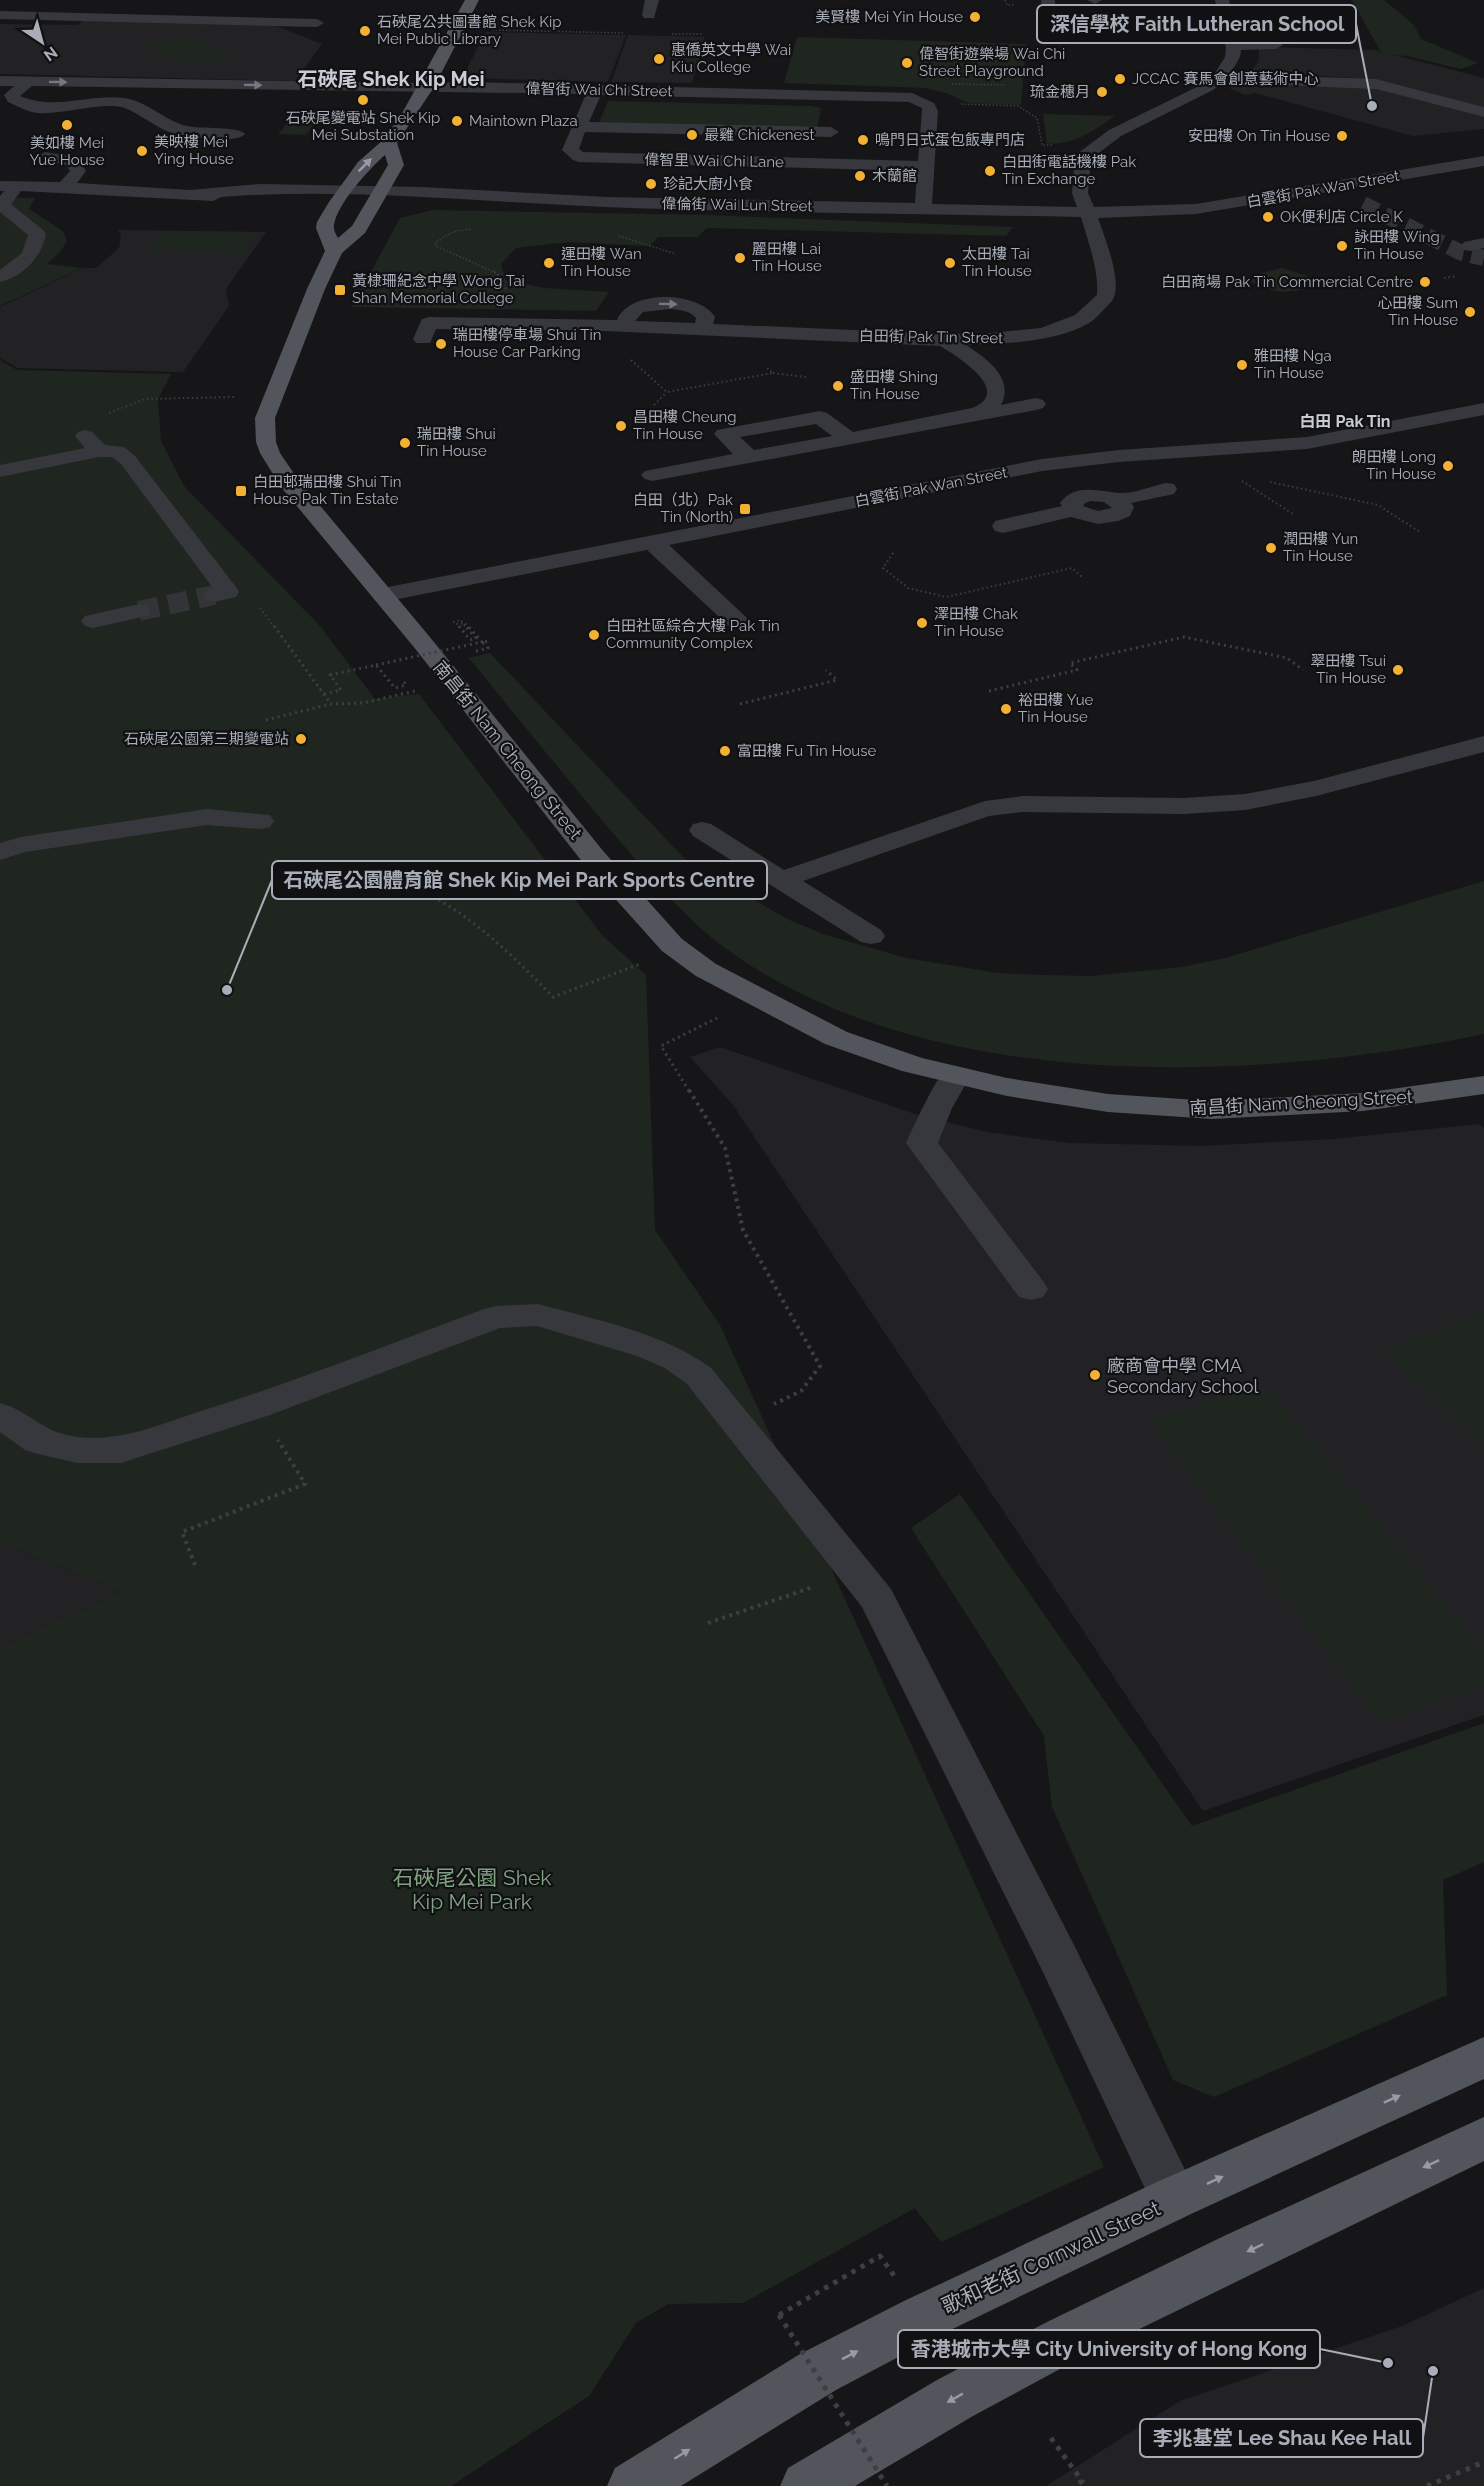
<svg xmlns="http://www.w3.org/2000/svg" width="1484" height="2486" viewBox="0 0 1484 2486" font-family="Raleway,'Noto Sans TC',sans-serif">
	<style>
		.built { fill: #222225 }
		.green { fill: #1e261f }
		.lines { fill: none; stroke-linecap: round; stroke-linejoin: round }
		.minor-tunnel-far1 { stroke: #333438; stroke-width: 16; stroke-dasharray: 16 8; stroke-linecap: butt }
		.minor-tunnel { stroke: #333438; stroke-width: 20; stroke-dasharray: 20 10; stroke-linecap: butt }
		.path-far4 { stroke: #3d3f44; stroke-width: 1.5; stroke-dasharray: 1.5 2; stroke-linecap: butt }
		.path-far3 { stroke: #3d3f44; stroke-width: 2; stroke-dasharray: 1.5 3; stroke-linecap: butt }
		.path-far2 { stroke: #3d3f44; stroke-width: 3; stroke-dasharray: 2 4; stroke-linecap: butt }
		.path-far1 { stroke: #3d3f44; stroke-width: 4; stroke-dasharray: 3 4.5; stroke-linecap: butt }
		.path { stroke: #3d3f44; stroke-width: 5; stroke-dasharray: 4.5 6; stroke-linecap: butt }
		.minor { fill: #37383d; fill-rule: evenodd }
		.major { fill: #53555c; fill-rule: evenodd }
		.path-bridge-far2 { stroke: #3d3f44; stroke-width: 2; stroke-dasharray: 1.5 3; stroke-linecap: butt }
		.path-bridge-far1 { stroke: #3d3f44; stroke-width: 3; stroke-dasharray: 2 4; stroke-linecap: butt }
		.path-bridge { stroke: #3d3f44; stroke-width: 5; stroke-dasharray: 4.5 6; stroke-linecap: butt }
		.oneway { fill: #757881 }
		.oneway2 { fill: #979ba6 }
		.poi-dot { fill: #f2b134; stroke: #111113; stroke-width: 2 }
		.labels { text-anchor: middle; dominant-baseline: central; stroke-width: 4.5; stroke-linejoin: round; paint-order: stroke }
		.far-poi-label { font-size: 15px; fill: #a8adb8; stroke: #111113; text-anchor: start }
		.far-street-label { font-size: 15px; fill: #a8adb8; stroke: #111113 }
		.far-neighbourhood-label { font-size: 16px; font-weight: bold; fill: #c9ccd4; stroke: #111113 }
		.street-label { font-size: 18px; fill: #a8adb8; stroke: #111113 }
		.poi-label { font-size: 18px; fill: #a8adb8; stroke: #111113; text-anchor: start }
		.far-district-label { font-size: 20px; font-weight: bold; fill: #c9ccd4; stroke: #111113 }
		.near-park-label { font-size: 21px; fill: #7fa381; stroke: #111113 }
		.near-street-label { font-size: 21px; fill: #a8adb8; stroke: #111113 }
		.leader { fill: none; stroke: #a8adb8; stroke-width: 2 }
		.callout-dot { fill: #a8adb8; stroke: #111113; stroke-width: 2 }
		.callout { fill: #111113; stroke: #a8adb8; stroke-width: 2 }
		.callout-label { font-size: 20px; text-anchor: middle; font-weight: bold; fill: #a8adb8 }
	</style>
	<rect width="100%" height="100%" fill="#161618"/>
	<!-- built -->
	<path class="built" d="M83,20L271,24L322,44L295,81L0,74V24L78,25Z
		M486,32L626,35L608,82L462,78Z
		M628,35L705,37L692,83L611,82Z
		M1259,47L1375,50L1484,78V107L1380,80L1251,71L1259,61Z
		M1266,83L1369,87L1484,117V129L1413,136L1255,93L1245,95L1229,88L1238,84Z
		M117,230L266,232L226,289L229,306L183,372L18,368L0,358V307L83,268H96L119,248L121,234Z
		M720,1047L915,1114L986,1132L1070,1143L1200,1146L1333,1139L1479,1124L1484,1128V1715L1203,1811L733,1105L690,1057Z
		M0,1542L121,1591L0,1648Z
		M1484,2288V2486H1046L1180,2401L1402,2326Z"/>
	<!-- green -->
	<path class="green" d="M1352,0H1384L1414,25L1421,39L1478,63L1461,69L1407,56L1382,54Z
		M189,36L237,57L190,67L142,46Z
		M797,37L1026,44L1021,105L968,103L946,93L926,88L784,83Z
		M608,101L811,106L821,108L817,130L598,125Z
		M1043,114L1115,116C1091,132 1077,144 1047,144Z
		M293,116L320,117L306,135L278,134Z
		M0,197L35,198L29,209L63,231L67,241L61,251L47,264L82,268L0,306Z
		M432,210L705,215L1013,227L1006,236L707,228L697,237H658L650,246L568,242L516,248L501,264L506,280L545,288L609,292L596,311L352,307L400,218Z
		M160,232L254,235L241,253L146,250Z
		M1282,268L1307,276L1315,285C1289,295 1274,294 1249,281L1254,275Z
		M0,360L17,370L171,374L158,399L161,441L184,486L320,626L375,699L419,694L602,935L646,975L655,1230L720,1325L1104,2167L941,2242L915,2208L743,2303L668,2304L636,2323L589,2396L451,2486H0V1648L121,1591L0,1542Z
		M490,653L684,858L787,919L823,934L906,958L997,973L1044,975L1091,976L1182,967L1225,958L1484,881V1034C1248,1084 911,1096 712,938C681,913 656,882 630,853C575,789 522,723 469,658Z
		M1484,1311V1446L1383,1351Z
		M1263,1384L1484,1650V1685L1380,1722L1148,1420Z
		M960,1494L1192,1826L1484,1723V1862L1443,1880L1447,1995L1214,2097L1173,2080L1052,1807L1044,1736L911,1528Z"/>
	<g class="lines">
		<!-- minor-tunnel-far1 -->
		<path class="minor-tunnel-far1" d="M1363,204L1462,253L1484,258"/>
		<!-- minor-tunnel -->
		<path class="minor-tunnel" d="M139,611L214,595"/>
		<!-- path-far4 -->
		<path class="path-far4" d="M1005,0L1007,5H1014
			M492,30L623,33
			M672,34H702
			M952,84L1005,85
			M961,104L1018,106L1037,118L1042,145H1054
			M470,229L453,232L436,242V246L496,273
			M619,236L676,254"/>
		<!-- path-far3 -->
		<path class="path-far3" d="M494,271L503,280V288L509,289
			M1444,278L1457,276
			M631,360L667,392L773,373L765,366
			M773,373L806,377
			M654,405L667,392
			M109,413L145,399L234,397
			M1242,481L1293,514
			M1270,482L1378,505L1420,532
			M893,553L883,568L908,588L946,597L1072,568L1082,577
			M260,608L275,628
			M453,622L461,620L464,625"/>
		<!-- path-far2 -->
		<path class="path-far2" d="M274,626L331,704
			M476,651L488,648L482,642L490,641
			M989,691L1077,670L1070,663L1184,637L1287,658L1303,670
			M324,694L341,690L330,675L376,665L395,688L406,685L404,682
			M740,704L837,680L826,670
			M266,720L331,704L363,703L415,691
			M401,881C465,908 505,948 553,997L640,964
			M689,1091L661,1046L717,1018"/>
		<!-- path-far1 -->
		<path class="path-far1" d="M689,1090L725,1148L743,1230L820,1366L801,1391L774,1404
			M195,1565L182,1532L305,1484L278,1440
			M708,1623L813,1587"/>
		<!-- path -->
		<path class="path" d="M779,2315L880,2256L895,2277
			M1051,2438L1082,2481L1074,2486
			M1427,2486L1484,2462"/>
		<!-- minor -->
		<path class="minor" d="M645,0H659L654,18H644L642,15Z
			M1041,0H1055L1057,31L1055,34L1050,35L1043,31Z
			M1087,0H1102L1095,4Z
			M1215,0H1229L1240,41H1276L1283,45L1276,49L1241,50L1240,57L1230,74L1376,79L1484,107V117L1376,89L1222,83L1213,90L1121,136L1091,159L1088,193L1094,207L1196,204L1484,156V166L1196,214L1098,218C1104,236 1124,284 1112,301C1105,308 1097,318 1089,323C1057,342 1002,344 966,345C986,358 1015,378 1001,405L1036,398L1043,400L1046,404L1043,408L1036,410L652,481L645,479L641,475L645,471L733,454L714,434L717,430L820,411L827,413L853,432L972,408C1014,391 957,356 940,346L605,331L436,329L430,343H416L413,339L422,319L429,317L617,320C630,289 698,291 715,317L713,324L944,334L991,333L1041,328L1075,315L1097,295C1099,269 1088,242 1081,217C922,214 764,213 605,207C477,202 349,187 221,197L213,201L21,191L11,204L43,230L46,234C41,258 24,276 0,282V270L22,253L28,235L0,212V196L4,191H0V181L60,182L70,171L66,165L39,160L37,157L45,152L78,158L86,171L77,183L190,190L260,184L421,187L606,197L915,203L917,171L579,162L573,160L562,150L586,94L32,86L20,96C57,111 87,94 124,98C147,101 165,121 187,126C200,129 238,126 245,134C236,145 183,136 169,132C154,126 140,114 125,108C105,101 62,115 38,113C28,112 17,106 8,102L4,95L14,86H0V76L399,83L470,82L912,93L934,103L938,111L932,204L1077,207L1072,193L1075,157L1077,154L1109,130L1203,84L1215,73L1225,57L1226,48ZM601,95L909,102L922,108V111L918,161L583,152L579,149L585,132L831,137L839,132L831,127L589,122ZM670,309C680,310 689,310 696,318L695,323L635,321L643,312ZM816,424L832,436L754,450L740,437Z
			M0,11L317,19L324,23L317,27L0,19Z
			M1484,238V248L1470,251L1464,250L1461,246L1464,242Z
			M1484,403V415L1307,449L1119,462L1042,471L669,545L746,617L750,622L746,627L738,629L730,627L647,550L383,602L375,600L372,595L375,590L383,588L1042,459L1119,450L1307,437Z
			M85,430L92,432L105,445L124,447L135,456L236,587L239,592L236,597L214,602L206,600L203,595L206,590L213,588L121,464L112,457H99L0,477V465L85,448L75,436L78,432Z
			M1166,483L1174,484L1177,489L1174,494L1131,503L1134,507L1130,516L1118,521L1098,524L1071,517L1003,533L995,531L992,526L995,521L1062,506L1060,503C1074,483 1099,491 1119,493C1133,494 1152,486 1166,483ZM1091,501L1104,502L1112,508L1098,511L1083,506L1085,503Z
			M139,604L147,606L151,611L147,616L93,628L85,626L81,621L85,616Z
			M1484,736V752L1316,796L1245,810L1184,814L1023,812L989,816L803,881L881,930L885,936L881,942L871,944L861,942L693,836L689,830L693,824L702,822L711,824L784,870L985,801L1023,796L1184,798L1245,794L1314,781Z
			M207,809L270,815L274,821L270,827L261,829L207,825L25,852L0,860V843L21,837Z
			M956,1066L967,1069L971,1075L952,1108L938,1143L1043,1281L1048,1289L1043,1297L1031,1300L1019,1297L906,1143C918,1117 929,1092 945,1069Z
			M538,1304C596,1320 662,1332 711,1368L891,1589L1074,1945L1191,2182L1198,2198L1191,2214L1174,2220L1157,2214L1040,1966L862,1607L687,1384L665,1368L637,1356L537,1326L500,1328L270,1415L121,1463H78L38,1454L25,1450L0,1432V1403C30,1411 42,1433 78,1437C121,1442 161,1424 201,1411C297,1381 390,1344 484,1309L496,1306Z"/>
		<!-- major -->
		<path class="major" d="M465,0H479L434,87L397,143L404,165L365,233L342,253L325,289L275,418L276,442L280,453L297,478L429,636L604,852L682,939L716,964L847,1032L922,1058L1007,1078L1108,1094L1212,1101L1363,1093L1484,1076V1094L1363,1111L1212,1119L1108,1112L1007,1096L902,1071L825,1044L696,976L662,951L584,864L413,646L281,487L260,453L256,442L255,418L307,289L325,251L316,228L317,222L329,202L358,162L383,140L401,115ZM385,155L388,165L352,226L338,238C336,234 333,230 334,225C337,204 369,169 385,155Z
			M1484,2037V2079L1191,2214L940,2335L836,2390L681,2486H607L615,2468L800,2354L904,2301L1157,2182Z
			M1484,2117V2161L1082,2357L973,2416L855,2486H780L788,2468L937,2380L1047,2322L1226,2235Z"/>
		<!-- path-bridge-far2 -->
		<path class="path-bridge-far2" d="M464,625L467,628
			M460,628L457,624L465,623L469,628"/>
		<!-- path-bridge-far1 -->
		<path class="path-bridge-far1" d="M459,626L470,640L476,638L465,626
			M376,665L482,642L468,626"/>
		<!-- path-bridge -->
		<path class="path-bridge" d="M779,2315L887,2486"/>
	</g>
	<!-- one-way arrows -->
	<defs><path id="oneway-solid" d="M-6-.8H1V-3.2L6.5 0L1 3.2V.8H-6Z" transform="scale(1.5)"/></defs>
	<g class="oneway">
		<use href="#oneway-solid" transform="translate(58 82) rotate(1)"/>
		<use href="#oneway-solid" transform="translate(253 85) rotate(1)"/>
		<use href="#oneway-solid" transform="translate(668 304) rotate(1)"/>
	</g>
	<g class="oneway2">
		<use href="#oneway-solid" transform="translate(365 165) rotate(-45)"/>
		<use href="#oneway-solid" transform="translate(1392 2099) rotate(-24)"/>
		<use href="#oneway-solid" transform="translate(1431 2164) rotate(155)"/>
		<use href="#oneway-solid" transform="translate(1215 2180) rotate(-25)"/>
		<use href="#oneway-solid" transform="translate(1255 2248) rotate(155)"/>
		<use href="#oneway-solid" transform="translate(850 2355) rotate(-27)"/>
		<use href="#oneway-solid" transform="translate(955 2398) rotate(151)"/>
		<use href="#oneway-solid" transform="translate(682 2454) rotate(-32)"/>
	</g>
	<!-- markers -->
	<g class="poi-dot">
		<circle cx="975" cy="17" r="6"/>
		<circle cx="365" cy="31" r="6"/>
		<circle cx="659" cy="59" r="6"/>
		<circle cx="907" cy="63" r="6"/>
		<circle cx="1120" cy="79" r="6"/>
		<circle cx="1102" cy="92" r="6"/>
		<circle cx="363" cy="100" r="6"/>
		<circle cx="457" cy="121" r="6"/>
		<circle cx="67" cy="125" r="6"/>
		<circle cx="692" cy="135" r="6"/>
		<circle cx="1342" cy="136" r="6"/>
		<circle cx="863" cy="140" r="6"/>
		<circle cx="142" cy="151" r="6"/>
		<circle cx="990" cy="171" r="6"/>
		<circle cx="860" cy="176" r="6"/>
		<circle cx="651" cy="184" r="6"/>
		<circle cx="1268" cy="217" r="6"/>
		<circle cx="1342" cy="246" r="6"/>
		<circle cx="740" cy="258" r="6"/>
		<circle cx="549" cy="263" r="6"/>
		<circle cx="950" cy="263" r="6"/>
		<circle cx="1425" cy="282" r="6"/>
		<rect x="334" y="284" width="12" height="12" rx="3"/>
		<circle cx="1470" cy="312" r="6"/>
		<circle cx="441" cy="344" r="6"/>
		<circle cx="1242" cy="365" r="6"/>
		<circle cx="838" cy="386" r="6"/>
		<circle cx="621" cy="426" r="6"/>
		<circle cx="405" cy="443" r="6"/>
		<circle cx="1448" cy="466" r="6"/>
		<rect x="235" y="485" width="12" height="12" rx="3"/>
		<rect x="739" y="503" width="12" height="12" rx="3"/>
		<circle cx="1271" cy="548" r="6"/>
		<circle cx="922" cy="623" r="6"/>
		<circle cx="594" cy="635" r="6"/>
		<circle cx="1398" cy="670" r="6"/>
		<circle cx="1006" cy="709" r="6"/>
		<circle cx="301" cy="739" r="6"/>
		<circle cx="725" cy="751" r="6"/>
		<circle cx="1095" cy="1375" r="6"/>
	</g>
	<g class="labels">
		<!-- far-poi labels -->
		<g class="far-poi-label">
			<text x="963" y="17" text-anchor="end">美賢樓 Mei Yin House</text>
			<text x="377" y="22">石硤尾公共圖書館 Shek Kip<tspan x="377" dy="17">Mei Public Library</tspan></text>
			<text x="671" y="50">惠僑英文中學 Wai<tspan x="671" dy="17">Kiu College</tspan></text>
			<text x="919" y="54">偉智街遊樂場 Wai Chi<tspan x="919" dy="17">Street Playground</tspan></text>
			<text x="1132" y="79">JCCAC 賽馬會創意藝術中心</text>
			<text x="1090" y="92" text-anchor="end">琉金穗月</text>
			<text x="363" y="118" text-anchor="middle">石硤尾變電站 Shek Kip<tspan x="363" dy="17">Mei Substation</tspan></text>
			<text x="469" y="121">Maintown Plaza</text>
			<text x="704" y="135">最雞 Chickenest</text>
			<text x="1330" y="136" text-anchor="end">安田樓 On Tin House</text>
			<text x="875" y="140">鳴門日式蛋包飯專門店</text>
			<text x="154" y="142">美映樓 Mei<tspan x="154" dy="17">Ying House</tspan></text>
			<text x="67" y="143" text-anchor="middle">美如樓 Mei<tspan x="67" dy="17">Yue House</tspan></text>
			<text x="1002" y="162">白田街電話機樓 Pak<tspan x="1002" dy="17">Tin Exchange</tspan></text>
			<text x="872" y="176">木蘭館</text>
			<text x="663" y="184">珍記大廚小食</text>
			<text x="1280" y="217">OK便利店 Circle K</text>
			<text x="1354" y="237">詠田樓 Wing<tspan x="1354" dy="17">Tin House</tspan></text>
			<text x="752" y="249">麗田樓 Lai<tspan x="752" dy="17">Tin House</tspan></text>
			<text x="561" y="254">運田樓 Wan<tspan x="561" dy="17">Tin House</tspan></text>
			<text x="962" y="254">太田樓 Tai<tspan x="962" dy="17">Tin House</tspan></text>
			<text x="352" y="281">黃棣珊紀念中學 Wong Tai<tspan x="352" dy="17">Shan Memorial College</tspan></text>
			<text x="1413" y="282" text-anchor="end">白田商場 Pak Tin Commercial Centre</text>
			<text x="1458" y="303" text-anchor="end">心田樓 Sum<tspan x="1458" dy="17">Tin House</tspan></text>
			<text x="453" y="335">瑞田樓停車場 Shui Tin<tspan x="453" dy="17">House Car Parking</tspan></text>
			<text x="1254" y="356">雅田樓 Nga<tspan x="1254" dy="17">Tin House</tspan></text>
			<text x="850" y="377">盛田樓 Shing<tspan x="850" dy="17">Tin House</tspan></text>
			<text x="633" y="417">昌田樓 Cheung<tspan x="633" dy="17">Tin House</tspan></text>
			<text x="417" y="434">瑞田樓 Shui<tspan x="417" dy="17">Tin House</tspan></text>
			<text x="1436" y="457" text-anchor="end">朗田樓 Long<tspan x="1436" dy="17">Tin House</tspan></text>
			<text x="253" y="482">白田邨瑞田樓 Shui Tin<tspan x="253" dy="17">House Pak Tin Estate</tspan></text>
			<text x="733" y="500" text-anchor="end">白田（北）Pak<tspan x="733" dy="17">Tin (North)</tspan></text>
			<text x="1283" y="539">潤田樓 Yun<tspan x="1283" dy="17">Tin House</tspan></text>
			<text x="934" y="614">澤田樓 Chak<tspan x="934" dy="17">Tin House</tspan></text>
			<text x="606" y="626">白田社區綜合大樓 Pak Tin<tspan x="606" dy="17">Community Complex</tspan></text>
			<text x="1386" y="661" text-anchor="end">翠田樓 Tsui<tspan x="1386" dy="17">Tin House</tspan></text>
			<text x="1018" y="700">裕田樓 Yue<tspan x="1018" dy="17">Tin House</tspan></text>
			<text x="289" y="739" text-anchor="end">石硤尾公園第三期變電站</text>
			<text x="737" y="751">富田樓 Fu Tin House</text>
		</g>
		<!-- far-street labels -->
		<g class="far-street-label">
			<text transform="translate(599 90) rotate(1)">偉智街 Wai Chi Street</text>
			<text transform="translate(714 161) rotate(1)">偉智里 Wai Chi Lane</text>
			<text transform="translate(1323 189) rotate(-10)">白雲街 Pak Wan Street</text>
			<text transform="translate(737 205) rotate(1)">偉倫街 Wai Lun Street</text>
			<text transform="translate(931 337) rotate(1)">白田街 Pak Tin Street</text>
			<text transform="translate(931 487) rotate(-11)">白雲街 Pak Wan Street</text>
		</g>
		<!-- far-neighbourhood labels -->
		<g class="far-neighbourhood-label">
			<text x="1345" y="421">白田 Pak Tin</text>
		</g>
		<!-- street labels -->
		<g class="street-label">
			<text transform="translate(508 750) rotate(51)">南昌街 Nam Cheong Street</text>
			<text transform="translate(1301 1102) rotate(-3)">南昌街 Nam Cheong Street</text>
		</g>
		<!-- poi labels -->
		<g class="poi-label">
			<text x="1107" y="1365">廠商會中學 CMA<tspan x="1107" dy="21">Secondary School</tspan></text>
		</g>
		<!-- far-district labels -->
		<g class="far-district-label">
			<text x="391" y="79">石硤尾 Shek Kip Mei</text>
		</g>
		<!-- near-park labels -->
		<g class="near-park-label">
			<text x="472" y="1877">石硤尾公園 Shek<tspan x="472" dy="24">Kip Mei Park</tspan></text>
		</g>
		<!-- near-street labels -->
		<g class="near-street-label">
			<text transform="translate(1051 2257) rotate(-25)">歌和老街 Cornwall Street</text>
		</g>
	</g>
	<!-- callouts -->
	<path class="leader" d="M1372 106L1356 24M227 990L272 880M1388 2363L1320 2349M1433 2371L1423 2438"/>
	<g class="callout-dot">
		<circle cx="1372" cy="106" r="6"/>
		<circle cx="227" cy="990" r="6"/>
		<circle cx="1388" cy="2363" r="6"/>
		<circle cx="1433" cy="2371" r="6"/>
	</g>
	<g class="callout">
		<rect x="1037" y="5" width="319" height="38" rx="6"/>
		<rect x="272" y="861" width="495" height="38" rx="6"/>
		<rect x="898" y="2330" width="422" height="38" rx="6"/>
		<rect x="1140" y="2419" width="283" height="38" rx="6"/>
	</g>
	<g class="callout-label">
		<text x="1197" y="31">深信學校 Faith Lutheran School</text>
		<text x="519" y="887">石硤尾公園體育館 Shek Kip Mei Park Sports Centre</text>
		<text x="1109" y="2356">香港城市大學 City University of Hong Kong</text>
		<text x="1282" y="2445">李兆基堂 Lee Shau Kee Hall</text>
	</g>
	<!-- north arrow -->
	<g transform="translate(42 42) rotate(144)" stroke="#111113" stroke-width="4.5" paint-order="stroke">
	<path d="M0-4.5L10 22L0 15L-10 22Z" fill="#a8adb8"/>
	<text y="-9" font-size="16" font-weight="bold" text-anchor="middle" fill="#a8adb8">N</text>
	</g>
</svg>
